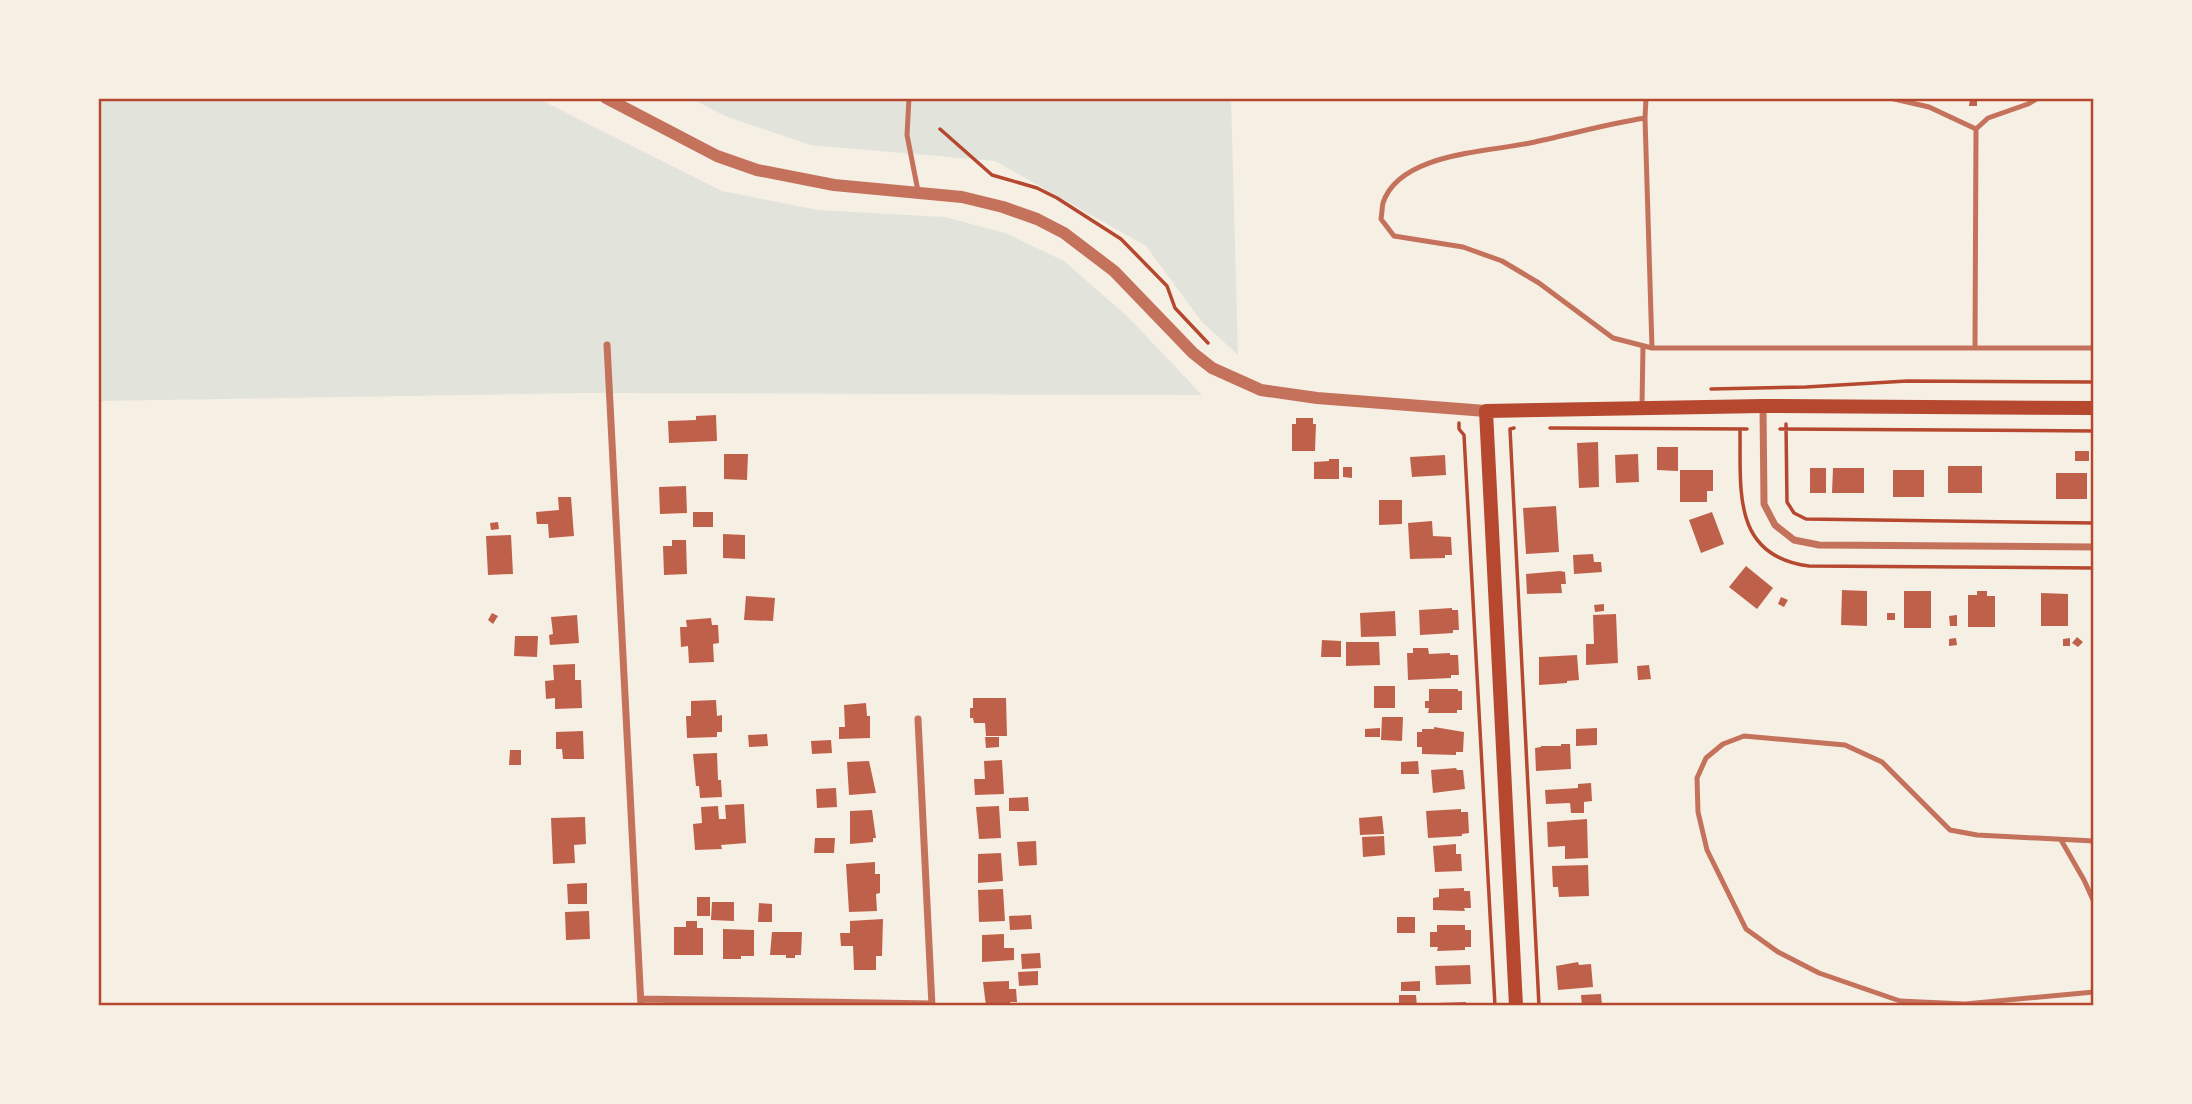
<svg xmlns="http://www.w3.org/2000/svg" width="2192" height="1104" viewBox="0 0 2192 1104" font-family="Commissioner,sans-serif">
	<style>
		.green { fill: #e2e4dc }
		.building { fill: #bf614a }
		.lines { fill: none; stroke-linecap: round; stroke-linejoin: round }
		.path { stroke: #b5482f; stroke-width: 3.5 }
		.service { stroke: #c5725c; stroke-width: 5 }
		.minor { stroke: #c5725c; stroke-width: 7 }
		.tertiary { stroke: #c5725c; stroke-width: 12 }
		.secondary { stroke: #b5482f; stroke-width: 14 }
		.neatline { fill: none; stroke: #b5482f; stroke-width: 2.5 }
	</style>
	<rect width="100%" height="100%" fill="#f6efe4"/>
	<!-- green -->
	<path class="green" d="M98,98H537L722,191L818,210L945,217L1005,233L1064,261L1128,317L1202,395L586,393L98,401Z
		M690,98H1231L1238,355L1202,322L1146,246L995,161L810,145L725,116Z"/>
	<!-- building -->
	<path class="building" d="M1970,98H1977V106H1969Z
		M716,415L717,441L669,443L668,421L696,420V416Z
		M1296,418H1313V424H1316L1315,451H1292V424H1296Z
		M1598,442L1599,487L1579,488L1577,443Z
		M1657,447H1678V471L1657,470Z
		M2075,451H2089V461H2075Z
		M724,454H748L747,480L724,479Z
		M1638,454L1639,482L1616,483L1615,455Z
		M1445,455L1446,475L1412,477L1410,457Z
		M1329,459H1339V479H1314V462L1329,461Z
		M1948,466H1982V493H1948Z
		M1343,467H1352V478L1343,477Z
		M1810,468H1826V493H1810Z
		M1833,468H1864V493H1832Z
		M1680,470H1713V491H1707V502H1680Z
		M1893,470H1924V497H1893Z
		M2056,473H2087V499H2056Z
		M686,486L687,513L660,514L659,487Z
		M558,497H571L574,536L549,538L548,524H537L536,512L559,510Z
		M1379,500H1402V524L1379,525Z
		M1556,506L1559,552L1526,554L1523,508Z
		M693,512H713V527H693Z
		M1712,512L1724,544L1701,553L1689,520Z
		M1432,521L1433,536L1451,537L1452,555H1445V558L1410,559L1408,523Z
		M498,522L499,529L491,530L490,523Z
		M723,534L745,535V559L723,558Z
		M511,535L513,574L488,575L486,536Z
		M672,540H686L687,574L664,575L663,546H672Z
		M1593,554L1594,562H1601L1602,572L1574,574L1573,555Z
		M1746,566L1773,588L1757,609L1729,587Z
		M1560,571L1565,572L1566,584H1561L1562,593L1527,594L1526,574Z
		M1842,590L1867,591V626L1841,625Z
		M1904,591H1931V628H1904Z
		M1977,591H1987V596H1995V627H1968V595H1977Z
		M2041,593L2068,594V626H2041Z
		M746,596L775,598L773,621L744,620Z
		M1781,597L1788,600L1784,607L1778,604Z
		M1604,604V611L1595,612L1594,605Z
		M1452,608V610H1458L1459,630H1453V633L1420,635L1419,610Z
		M1395,611L1396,636L1361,637L1360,613Z
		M492,613L498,616L493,624L488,620Z
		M1887,613H1895V620H1887Z
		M1616,614L1618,663L1586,665V644H1594L1593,615Z
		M577,615L579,643L550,645L549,635L553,634L551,617Z
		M1957,615V626H1950L1949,616Z
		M711,618L712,625H718L719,643L713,644L714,662L689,663L688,646L681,647L680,627H687L686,620Z
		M515,636H538L537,657L514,656Z
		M2077,637L2083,642L2078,647L2072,643Z
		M1956,638L1957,645L1949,646V639Z
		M2070,638V646H2063V639Z
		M1322,640L1341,641V657H1321Z
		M1346,642H1379L1380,665L1346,666Z
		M1413,648H1428L1429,654L1450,653V655H1458L1459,675H1451V678L1408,680L1407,653H1413Z
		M1577,655L1579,680L1567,681V683L1539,685V657Z
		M575,664V680H581L582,708L555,709V698L546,699L545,681L554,680L553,665Z
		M1649,665L1651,679L1638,680L1637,666Z
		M1374,686H1395V708H1374Z
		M1429,689H1458V691H1462V710H1457V713H1428L1429,708H1425V701H1429Z
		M973,698H1006L1007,736H986L985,723H974L973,718H970V708H973Z
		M716,700L717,716L722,715V732H717V737L687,738L686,716H691V701Z
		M866,703L867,716H870V738L839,739V727H845L844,705Z
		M1382,717H1403L1402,741L1381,740Z
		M1434,727L1464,732L1463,752H1456V755L1422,754V747H1417V732H1422V729H1434Z
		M1380,728V737H1365V729Z
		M1597,728V745L1576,746V729Z
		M583,731L584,759H563L562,749H556V732Z
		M767,734L768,746L749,747L748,735Z
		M985,737H999V747L986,748Z
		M831,740L832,753L812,754L811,741Z
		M1561,744H1570L1571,769L1536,771L1535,748L1541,747V746H1561Z
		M510,750H521V765H509Z
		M717,753L718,780H721L722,797L700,798L699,786H696L693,754Z
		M1002,760L1004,794L975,795L974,779H985L984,761Z
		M869,761L876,793L849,795L847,762Z
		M1418,761L1419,774H1401V762Z
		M1456,768L1457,770H1463L1465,789L1433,793L1431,770Z
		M1591,783L1592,801L1584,802V813H1571L1570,803L1546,804L1545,790L1578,788V784Z
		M836,788L837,807L817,808L816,789Z
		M1028,797L1029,811H1009V798Z
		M744,804L746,843L721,845L722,849L695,850L693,824L702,823L701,807L718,806L719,819H726L725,805Z
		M999,806L1001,838L979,839L976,807Z
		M1461,809V812H1468L1469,833L1462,834V836L1428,838L1426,811Z
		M872,810L876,838H873V842L850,844V811Z
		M1382,816L1384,834L1360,835L1359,818Z
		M585,817L586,844L574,845L575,863L553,864L551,818Z
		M1587,819L1588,858L1565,859V846L1548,847L1547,822Z
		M1384,836L1385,855L1363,857L1362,837Z
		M815,838H835L834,853H814Z
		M1036,841L1037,865L1019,866L1017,842Z
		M1456,844V854H1461L1462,871L1435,872L1433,846Z
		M1001,853L1003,881L978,883V854Z
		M875,862V874H880V893L876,894L877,911L849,912L846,864Z
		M1588,865L1589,896L1559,897L1558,887H1553L1552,866Z
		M587,883V904H568L567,884Z
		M1464,888V891H1470L1471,908H1464L1465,911L1433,910V898L1439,897V889Z
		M1003,889L1005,921L979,922L978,890Z
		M697,897H710V916H697Z
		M712,902H734V921L711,920Z
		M759,903L772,904V922H758Z
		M589,911L590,939L566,940L565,912Z
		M1031,915L1032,929L1010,930L1009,916Z
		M1397,917H1415V933H1397Z
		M883,919L882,956H876V970H854L853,946H841L840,933H850V921Z
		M686,921H697V928H703V955H674V927H686Z
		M1437,925H1465V930H1471V947H1465V950L1437,951L1438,947H1430V932H1437Z
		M723,929L754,930V956H741V959H723Z
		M772,932H802L801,955H795V958H786V955H770Z
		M1004,934V948H1014V960L982,962V935Z
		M1040,953L1041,968L1022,969L1021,954Z
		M1578,962L1579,965L1591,964L1593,987L1558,990L1556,966Z
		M1470,965L1471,984L1436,985L1435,966Z
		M1038,971V985L1019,986L1018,972Z
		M1009,981V989H1016L1017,1002H1010L1011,1006H986L983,982Z
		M1420,981V991H1401V982Z
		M1601,994L1602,1006H1582L1581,995Z
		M1399,995H1416L1417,1006H1399Z
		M1466,1002V1006H1437V1003Z"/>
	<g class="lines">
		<!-- path -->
		<path class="path" d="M940,129L992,175L1037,188L1057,198L1121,239L1167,286L1175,308L1208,343
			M1711,389L1806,387L1907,381L2094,382
			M1459,423V429L1464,435L1495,1006
			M1786,424L1787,502L1794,513L1806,519L2094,523
			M1514,428L1510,429L1539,1006
			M1550,428L1747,429
			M1740,429C1741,489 1731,556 1809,566L2094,568
			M1780,429L2094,431"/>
		<!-- service -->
		<path class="service" d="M909,98L907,135L918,191
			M1646,98L1645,118C1606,124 1568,135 1530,143C1488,152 1399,153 1383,203C1382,207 1382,214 1381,219L1394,236L1463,247L1502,261L1539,283L1613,338L1652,348H2094
			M1890,98L1929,107L1976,129L1975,346
			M1645,118L1652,348
			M1976,129L1988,118L2028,104L2038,98
			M1642,406L1643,346
			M2061,840L2084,880L2094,902
			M2094,841L1977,835L1950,830L1882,762L1845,745L1744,736L1723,744L1706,758L1697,778L1698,812L1707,850L1746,929L1778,952L1819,973L1900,1001L1965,1004L2094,992"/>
		<!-- minor -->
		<path class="minor" d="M607,345L641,1006
			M1763,406L1764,504L1775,525L1794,540L1819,545L2094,547
			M918,719L932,1006
			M641,999L932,1004"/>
		<!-- tertiary -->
		<path class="tertiary" d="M606,98L717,156L757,170L834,185L962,197L1003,207L1037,219L1064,233L1114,271L1193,353L1212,368L1261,390L1317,398L1486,411"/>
		<!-- secondary -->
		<path class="secondary" d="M1516,1006L1486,411L1763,406L2094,408"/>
	</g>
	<!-- border -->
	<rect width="2192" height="1104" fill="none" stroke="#f6efe4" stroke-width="200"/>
	<rect x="100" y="100" width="1992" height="904" class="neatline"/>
</svg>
